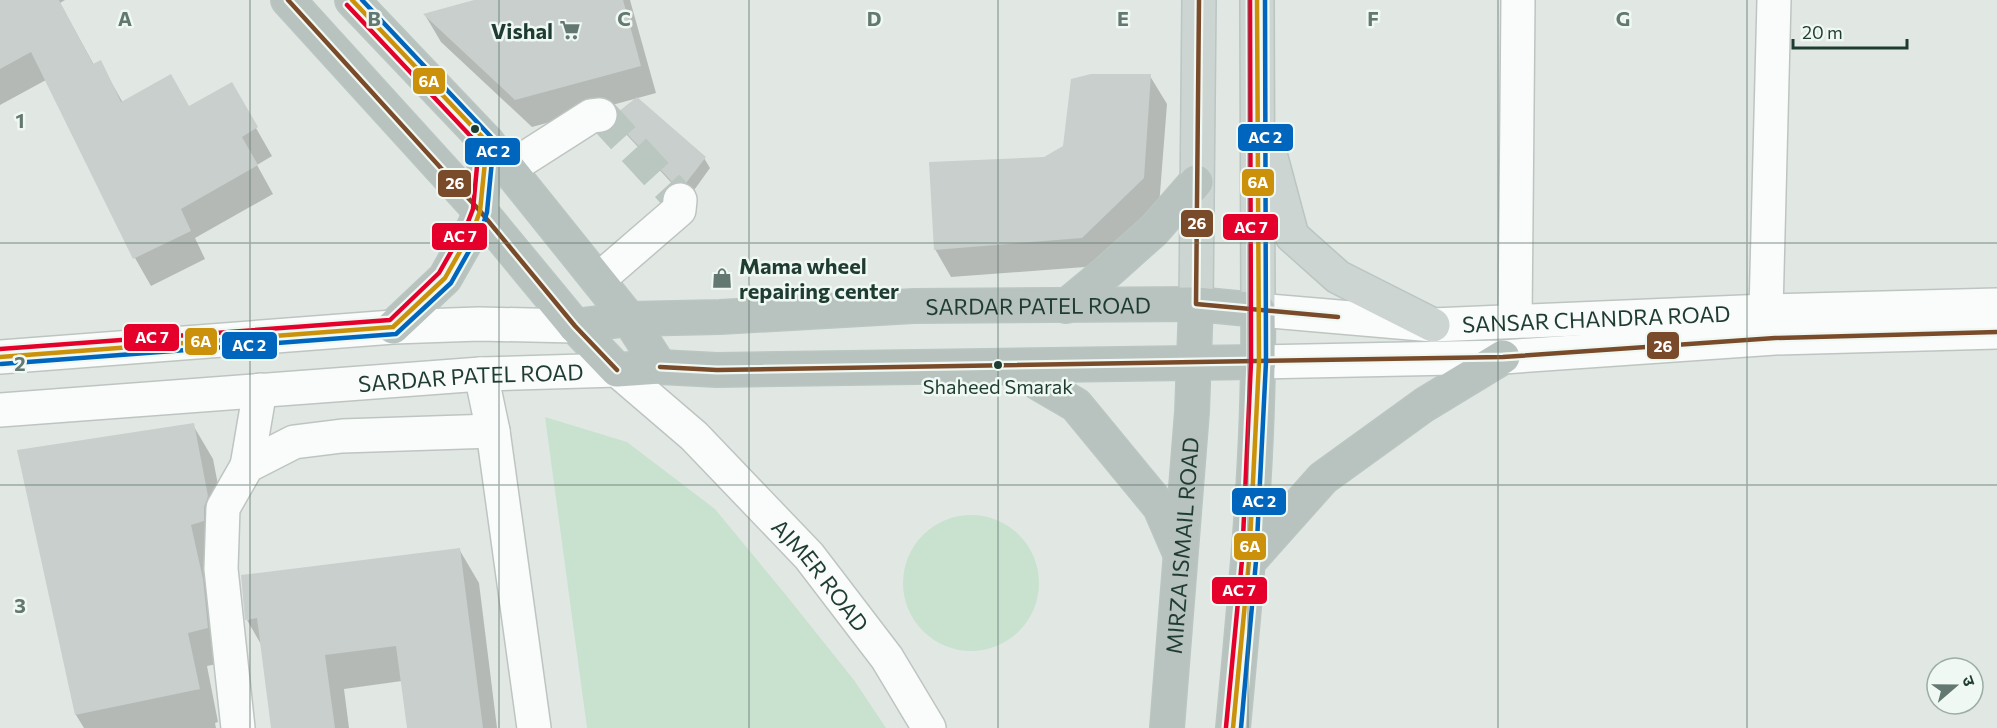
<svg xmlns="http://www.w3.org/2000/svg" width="1997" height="728" viewBox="0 0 1997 728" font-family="Commissioner,'Noto Sans Devanagari',sans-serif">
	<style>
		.green { fill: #c9e2cf }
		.shadow { fill: #0003 }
		.building { fill: #c8cfcc }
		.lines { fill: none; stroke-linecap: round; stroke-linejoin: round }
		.minor-tunnel { stroke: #bac6c0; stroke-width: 33; stroke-dasharray: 33 16; stroke-linecap: butt }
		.minor-casing { stroke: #bec5c1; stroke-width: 36 }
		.major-casing { stroke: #bbc5c1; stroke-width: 36 }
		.highway-casing { stroke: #bbc5c1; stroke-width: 36 }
		.minor { stroke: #fafcfb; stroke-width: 33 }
		.major { stroke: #ccd5d2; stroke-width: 33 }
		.highway { stroke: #b8c2bf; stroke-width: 33 }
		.bus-1-casing { stroke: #eff8f2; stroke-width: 9 }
		.bus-2-casing { stroke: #eff8f2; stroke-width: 9 }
		.bus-3-casing { stroke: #eff8f2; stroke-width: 9 }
		.bus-4-casing { stroke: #eff8f2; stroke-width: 9 }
		.bus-1 { stroke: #7a4b2a; stroke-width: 4.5 }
		.bus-2 { stroke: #cc910a; stroke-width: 4.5 }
		.bus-3 { stroke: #0065bd; stroke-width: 4.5 }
		.bus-4 { stroke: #e4002b; stroke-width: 4.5 }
		.grid { fill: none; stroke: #627870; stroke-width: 1.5; stroke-opacity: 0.55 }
		.bus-dot { fill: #1e3c32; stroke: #eff8f2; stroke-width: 2 }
		.labels { text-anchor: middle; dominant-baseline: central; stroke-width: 5; stroke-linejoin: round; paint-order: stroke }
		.bus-label { font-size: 20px; fill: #1e3c32; stroke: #eff8f2 }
		.poi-label { font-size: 22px; font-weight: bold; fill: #1e3c32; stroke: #eff8f2; text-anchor: end }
		.street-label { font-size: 22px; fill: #1e3c32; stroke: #eff8f2 }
		.grid-label { font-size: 20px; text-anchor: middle; font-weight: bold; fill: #627870; stroke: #eff8f2; stroke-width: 5; stroke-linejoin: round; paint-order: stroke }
		.line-badge { stroke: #eff8f2; stroke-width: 2 }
		.badge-label { font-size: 16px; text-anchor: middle; font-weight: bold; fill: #fff }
	</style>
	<rect width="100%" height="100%" fill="#e1e8e4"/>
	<!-- green -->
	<path class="green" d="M545,417L627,442L715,509L786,595L854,680L886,728H587Z
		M903 583a68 68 0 1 1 136 0a68 68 0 1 1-136 0Z"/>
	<!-- shadow -->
	<path class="shadow" d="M0,0H65L60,3L94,65L100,62L123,103L189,108L231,84L272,156L257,165L273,194L195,238L205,259L151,286L135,258L46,80L0,105Z
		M479,0H630L656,93L532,127L441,42L425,15Z
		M1150,76L1167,104L1159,206L1098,266L951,277L935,249L1045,158L1065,147Z
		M619,122L704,158L710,168L692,193L680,192L625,133Z
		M193,425L213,459L227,531V662L207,666L218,722L215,723L216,728H84L76,715L19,451Z
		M459,549L479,583L497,728H409L402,681L344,689L349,728H273L262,646L247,620Z"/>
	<!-- building -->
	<path class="building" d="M0,0H59L93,64L101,60L121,102L171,74L189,106L232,82L258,127L242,137L258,165L181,209L191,231L133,259L31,52L0,69Z
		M474,0H623L641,66L515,100L423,14Z
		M1091,74H1151L1144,178L1082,238L934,250L929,162L1044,157L1063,146L1071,79Z
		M637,97L706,157L686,183H673L617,123L618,112Z
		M194,423L208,496L204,507V521L191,525L203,579L208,628L188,633L200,689L75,715L17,450Z
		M460,548L483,728H407L396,646L325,655L335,728H271L257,618L245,620L241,575Z"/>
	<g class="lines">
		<!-- minor-tunnel -->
		<path class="minor-tunnel" d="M600,115L604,117L680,200"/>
		<!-- minor casing -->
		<g class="minor-casing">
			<g id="minor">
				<path d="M508,169L591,116L600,115"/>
				<path d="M598,280L679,210L680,200"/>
				<path id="s1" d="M1258,310L1433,325L1766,311L1997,305"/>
				<path d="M1766,311L1774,0"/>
				<path d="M1515,321L1518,0"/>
				<path d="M0,357L393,327L479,324L575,326"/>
				<path d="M1259,362L1503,357L1775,338L1997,332"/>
				<path d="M481,374L493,431L534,728"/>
				<path id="s2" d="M0,410L481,374L617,370L694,436L809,556L887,658L929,728"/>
				<path d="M247,466L260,390"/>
				<path d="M238,728L221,569L223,508L247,466L294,442L342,436L493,431"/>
			</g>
		</g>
		<!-- major casing -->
		<g class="major-casing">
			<path id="major" d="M1257,0L1258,310
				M1269,150L1292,236L1338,277L1433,325
				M1196,304L1199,0"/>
		</g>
		<!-- highway casing -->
		<g class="highway-casing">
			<g id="highway">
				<path d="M288,0L480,211L575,326L617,370L660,367L717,370L1259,362"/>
				<path d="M352,0L487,142L629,319L660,367"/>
				<path d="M1066,306L1107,272L1154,230L1196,182"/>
				<path id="s3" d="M575,326L629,319L720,317L914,306L1196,304L1258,310C1260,450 1246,589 1233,728"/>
				<path d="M393,327L445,278L475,225L480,211L487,142"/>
				<path d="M1005,367L1028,377L1076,405L1160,507L1179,551"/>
				<path d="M1249,561L1323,478L1424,405L1503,357"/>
				<path id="s4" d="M1167,728L1192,412L1196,304"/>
			</g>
		</g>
		<!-- minor -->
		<use href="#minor" class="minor"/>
		<!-- major -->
		<use href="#major" class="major"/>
		<!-- highway -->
		<use href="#highway" class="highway"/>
		<!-- bus-1 casing -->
		<g class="bus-1-casing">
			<path id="bus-1" d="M288,0L480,211L575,326L617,370
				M1199,0L1196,304L1338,317
				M660,367L717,370L1503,357L1775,338L1997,332"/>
		</g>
		<!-- bus-2 casing -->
		<g class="bus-2-casing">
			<path id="bus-2" d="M0,357L393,327L445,278L475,225L480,211L487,142L352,0
				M1233,728L1249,561L1259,362L1257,0"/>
		</g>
		<!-- bus-3 casing -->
		<g class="bus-3-casing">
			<path id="bus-3" d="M1,364L396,334L451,283L482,228L487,212L494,140L362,0
				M1241,728L1256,561L1266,362L1265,0"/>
		</g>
		<!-- bus-4 casing -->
		<g class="bus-4-casing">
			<path id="bus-4" d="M0,349L390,320L439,273L468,222L473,209L479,145L347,5
				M1226,727L1242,560L1251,362L1250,0"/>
		</g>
		<!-- bus-1 -->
		<use href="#bus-1" class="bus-1"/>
		<!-- bus-2 -->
		<use href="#bus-2" class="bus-2"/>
		<!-- bus-3 -->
		<use href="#bus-3" class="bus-3"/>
		<!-- bus-4 -->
		<use href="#bus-4" class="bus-4"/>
	</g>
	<!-- grid -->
	<path class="grid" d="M250,0V728M499,0V728M749,0V728M998,0V728M1248,0V728M1498,0V728M1747,0V728M0,243H1997M0,485H1997"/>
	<!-- icons -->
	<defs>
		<g id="supermarket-bare" transform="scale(1.62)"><path d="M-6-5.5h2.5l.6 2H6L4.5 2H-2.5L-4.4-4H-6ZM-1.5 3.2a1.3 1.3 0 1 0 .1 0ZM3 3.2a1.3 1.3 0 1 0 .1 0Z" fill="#627870" stroke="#eff8f2" stroke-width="2.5" paint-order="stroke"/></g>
		<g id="shop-bare" transform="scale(1.62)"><path d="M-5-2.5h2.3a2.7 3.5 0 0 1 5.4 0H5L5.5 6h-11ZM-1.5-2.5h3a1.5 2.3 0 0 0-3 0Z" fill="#627870" stroke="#eff8f2" stroke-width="2.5" paint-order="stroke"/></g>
	</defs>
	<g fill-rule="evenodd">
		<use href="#supermarket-bare" x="570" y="30"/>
		<use href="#shop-bare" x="722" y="278"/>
	</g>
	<!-- markers -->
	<g class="bus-dot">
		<circle cx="475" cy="129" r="5"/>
		<circle cx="998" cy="365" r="5"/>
	</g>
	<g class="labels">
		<!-- bus labels -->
		<g class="bus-label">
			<text x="998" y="386">Shaheed Smarak</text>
		</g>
		<!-- poi labels -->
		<g class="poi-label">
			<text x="553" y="30">Vishal</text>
			<text x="739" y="265" text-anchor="start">Mama wheel<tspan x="739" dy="25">repairing center</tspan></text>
		</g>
		<!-- street labels -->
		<g class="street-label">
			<text stroke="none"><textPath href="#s3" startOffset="464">SARDAR PATEL ROAD</textPath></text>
			<text stroke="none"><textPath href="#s1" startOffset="339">SANSAR CHANDRA ROAD</textPath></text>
			<text stroke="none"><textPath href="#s2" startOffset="472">SARDAR PATEL ROAD</textPath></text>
			<text stroke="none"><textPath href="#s4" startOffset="183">MIRZA ISMAIL ROAD</textPath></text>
			<text stroke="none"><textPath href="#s2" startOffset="908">AJMER ROAD</textPath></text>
		</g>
	</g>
	<g class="grid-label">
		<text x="125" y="26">A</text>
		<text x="374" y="26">B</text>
		<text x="624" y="26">C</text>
		<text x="874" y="26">D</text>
		<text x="1123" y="26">E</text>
		<text x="1373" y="26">F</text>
		<text x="1623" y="26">G</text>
		<text x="20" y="128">1</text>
		<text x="20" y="371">2</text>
		<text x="20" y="613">3</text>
	</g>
	<g class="line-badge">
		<rect x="412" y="67" width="34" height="28" rx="6" fill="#cc910a"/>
		<rect x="1237" y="123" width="57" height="29" rx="6" fill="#0065bd"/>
		<rect x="464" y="137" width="57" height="29" rx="6" fill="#0065bd"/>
		<rect x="1241" y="168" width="34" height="29" rx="6" fill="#cc910a"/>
		<rect x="437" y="169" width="35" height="29" rx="6" fill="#7a4b2a"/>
		<rect x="1180" y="209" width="34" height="29" rx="6" fill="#7a4b2a"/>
		<rect x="1222" y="213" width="57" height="28" rx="6" fill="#e4002b"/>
		<rect x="431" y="222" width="57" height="29" rx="6" fill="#e4002b"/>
		<rect x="123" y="323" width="57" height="29" rx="6" fill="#e4002b"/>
		<rect x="184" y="327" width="34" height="29" rx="6" fill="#cc910a"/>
		<rect x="221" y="331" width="57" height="29" rx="6" fill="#0065bd"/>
		<rect x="1646" y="331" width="34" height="29" rx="6" fill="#7a4b2a"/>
		<rect x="1231" y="487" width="56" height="29" rx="6" fill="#0065bd"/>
		<rect x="1233" y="532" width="34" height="29" rx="6" fill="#cc910a"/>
		<rect x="1211" y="576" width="57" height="29" rx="6" fill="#e4002b"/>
	</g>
	<g class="badge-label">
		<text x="429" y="87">6A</text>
		<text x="1265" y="143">AC 2</text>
		<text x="493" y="157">AC 2</text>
		<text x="1258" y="188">6A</text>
		<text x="455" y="189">26</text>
		<text x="1197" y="229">26</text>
		<text x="1251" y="233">AC 7</text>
		<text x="460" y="242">AC 7</text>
		<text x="152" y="343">AC 7</text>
		<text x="201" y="347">6A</text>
		<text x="249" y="351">AC 2</text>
		<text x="1663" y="352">26</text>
		<text x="1259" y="507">AC 2</text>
		<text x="1250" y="552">6A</text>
		<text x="1239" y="596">AC 7</text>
	</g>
	<!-- north arrow -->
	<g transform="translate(1955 686) rotate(70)"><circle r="28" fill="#eff8f2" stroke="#9bada5" stroke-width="1.5"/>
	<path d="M0-4.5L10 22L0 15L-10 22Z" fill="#627870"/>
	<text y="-9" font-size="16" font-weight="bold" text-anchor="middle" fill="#1e3c32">उ</text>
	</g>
	<!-- scale -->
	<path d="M1793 39v9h114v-9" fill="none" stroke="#1e3c32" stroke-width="3"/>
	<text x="1802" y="39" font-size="18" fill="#1e3c32" stroke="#eff8f2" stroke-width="4.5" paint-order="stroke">20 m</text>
</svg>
